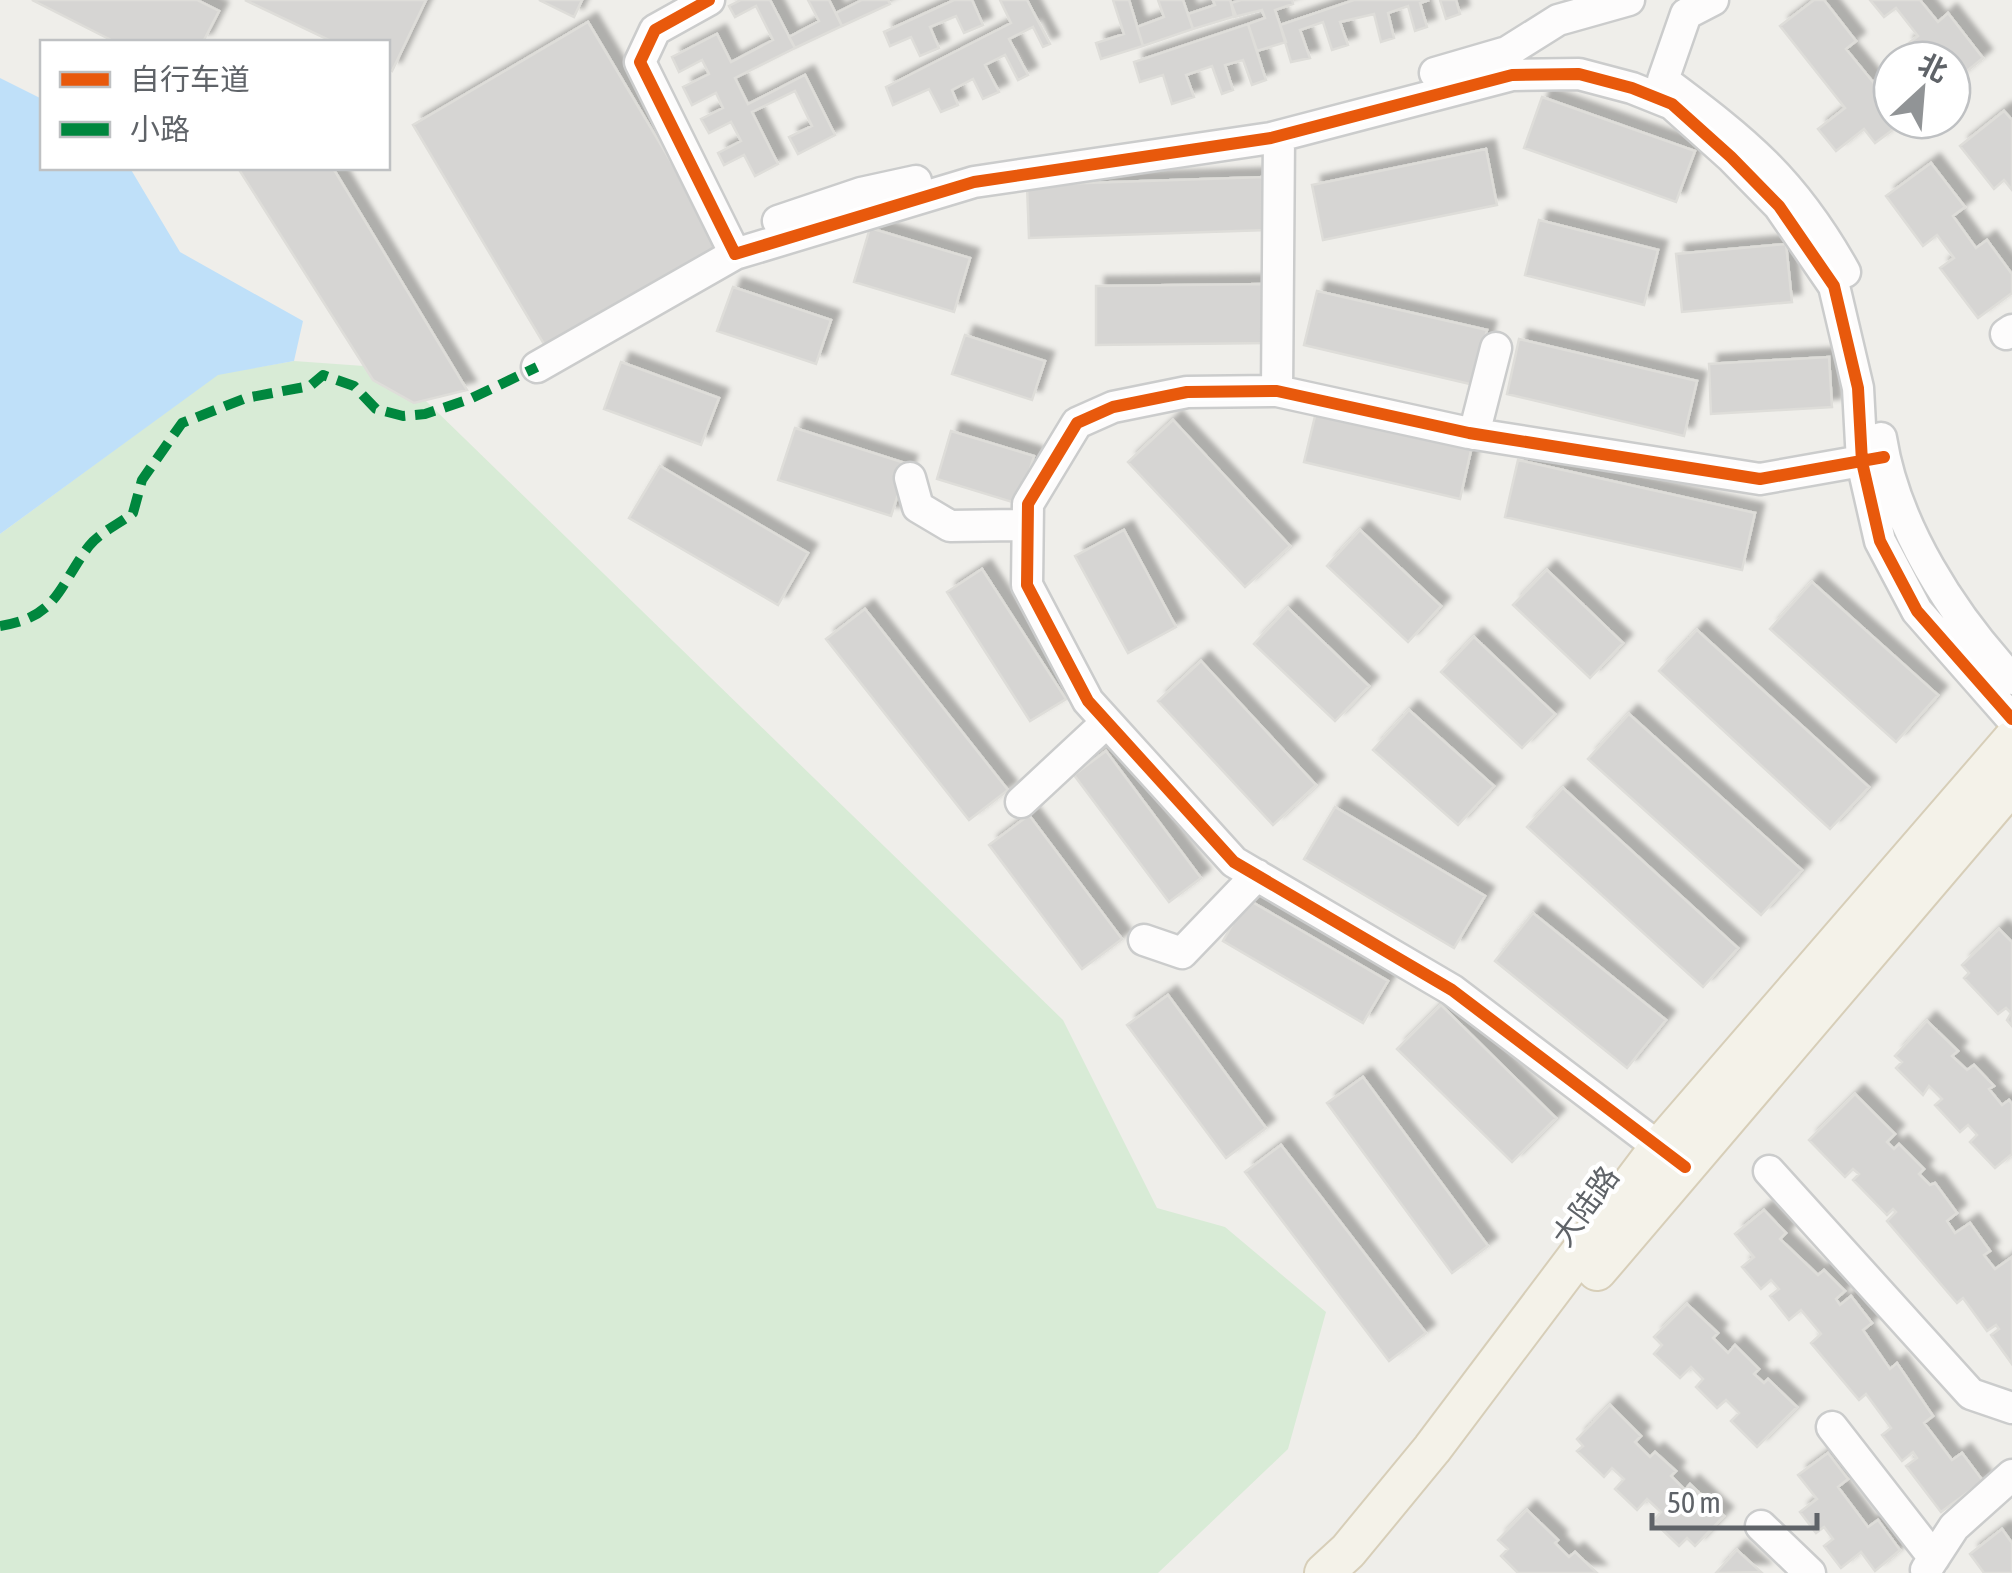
<svg xmlns="http://www.w3.org/2000/svg" width="2012" height="1573" viewBox="0 0 2012 1573" font-family="'Asap Condensed','Noto Sans SC',sans-serif">
	<style>
		.green { fill: #d8ebd6 }
		.water { fill: #bfe0f9 }
		.building { fill: #d6d5d3; stroke: #deddd9; stroke-width: 2.5; filter: url(#shadow) }
		.lines { fill: none; stroke-linecap: round; stroke-linejoin: round }
		.minor-casing { stroke: #cbcccc; stroke-width: 35 }
		.major-casing { stroke: #d7ceb8; stroke-width: 42 }
		.minor { stroke: #fdfcfc; stroke-width: 30 }
		.major { stroke: #f4f2e9; stroke-width: 38 }
		.quiet { stroke: #00873e; stroke-width: 10; stroke-dasharray: 20 10; stroke-linecap: butt }
		.cycleway-casing { stroke: #fff; stroke-width: 19 }
		.cycleway { stroke: #e8590c; stroke-width: 12 }
		.labels { text-anchor: middle; dominant-baseline: central; stroke-width: 9; stroke-linejoin: round; paint-order: stroke }
		.street-label { font-size: 30px; fill: #5f6368; stroke: #fff }
	</style>
	<defs>
		<filter id="shadow"><feDropShadow dx="9" dy="-9" stdDeviation="2.5" flood-color="#0004"/></filter>
	</defs>
	<rect width="100%" height="100%" fill="#efeeea"/>
	<!-- green -->
	<path class="green" d="M294,361L392,368L1063,1020L1157,1208L1225,1227L1326,1312L1288,1449L1158,1573H0V534L218,374Z"/>
	<!-- water -->
	<path class="water" d="M0,78L42,99V168H130L180,252L303,321L294,361L218,375L0,534Z"/>
	<!-- building -->
	<path class="building" d="M32,0H197L219,11L203,42H115Z
		M245,0H426L392,71L388,69V42H333Z
		M539,0H582L574,17Z
		M741,0H770L795,48L735,78L748,104L805,75L835,135L798,154L789,137L812,126L795,91L752,112L778,164L755,176L744,155L724,165L718,153L741,141L731,122L709,133L701,119L723,108L716,93L692,105L683,87L709,74L702,60L679,72L672,57L717,34L731,62L773,40L756,6L735,17L729,6Z
		M808,0H829L842,26L795,48L789,37L819,21Z
		M862,0H888L890,4L842,26L836,13Z
		M954,0H972L983,25L964,33L956,16L930,27L939,48L920,56L911,37L890,46L884,32Z
		M1000,0H1027L1050,44L1043,47L1033,27L1009,39L1028,75L1018,80L1005,55L985,65L999,92L983,99L973,79L952,90L958,105L941,112L929,89L893,105L886,87L1011,23Z
		M1113,0H1129L1143,46L1101,59L1096,43L1124,34Z
		M1158,0H1183L1193,29L1143,46L1137,27L1164,17Z
		M1213,0H1230L1236,16L1193,29L1188,14L1215,5Z
		M1241,0H1292L1293,4L1275,10L1286,42L1257,51L1248,24L1265,18L1262,10L1234,17L1231,3Z
		M1354,0H1429L1420,3L1427,27L1415,31L1408,6L1388,13L1394,38L1381,42L1374,14L1340,22L1348,45L1332,50L1323,22L1300,30L1310,58L1291,62L1280,25Z
		M1440,0H1456L1460,14L1446,19Z
		M1814,0H1824L1856,41L1846,49L1873,82L1883,74L1892,86V120H1906L1875,143L1864,129L1836,151L1818,129L1845,108L1780,26Z
		M1870,0H1920L1938,22L1948,13L1983,58L1952,83V60H1916L1905,46L1918,36L1896,8L1884,17Z
		M588,22L721,246L547,349L413,125Z
		M1248,24L1266,80L1252,85L1243,60L1225,65L1233,90L1222,94L1212,66L1186,75L1194,97L1172,104L1163,75L1140,82L1134,62Z
		M1542,97L1695,151L1676,202L1524,148Z
		M2004,111L2012,120V190L2004,180L1994,189L1960,146Z
		M1486,149L1497,205L1323,240L1312,185Z
		M1931,163L1965,207L1953,216L1976,248L1987,240L2012,274V293L1978,318L1940,268L1954,258L1937,235L1923,246L1886,196Z
		M238,168H333L467,390L414,403L373,380Z
		M1265,177L1267,230L1029,238L1027,185Z
		M1539,220L1658,250L1644,305L1525,275Z
		M870,228L970,258L954,312L854,282Z
		M1786,244L1792,302L1682,312L1676,254Z
		M1269,284L1270,343L1096,345V286Z
		M733,287L831,320L816,364L717,331Z
		M1317,291L1487,330L1474,385L1304,345Z
		M965,335L1045,361L1032,400L952,374Z
		M1519,339L1697,381L1684,436L1507,394Z
		M1829,357L1832,407L1711,414L1709,364Z
		M621,362L719,398L701,445L604,409Z
		M1317,408L1472,446L1460,499L1304,462Z
		M1173,420L1290,546L1245,587L1128,462Z
		M795,428L908,464L891,516L778,480Z
		M951,431L1034,456L1019,504L937,479Z
		M1518,460L1755,513L1742,570L1505,517Z
		M660,466L808,553L778,605L629,518Z
		M1124,530L1176,627L1128,653L1075,556Z
		M1360,530L1441,606L1408,642L1327,566Z
		M982,569L1066,699L1030,721L947,592Z
		M1547,570L1623,643L1590,678L1513,605Z
		M1812,582L1938,695L1896,742L1770,629Z
		M1288,608L1369,686L1335,721L1254,644Z
		M865,609L1008,790L969,820L826,639Z
		M1697,630L1869,787L1830,829L1659,671Z
		M1474,637L1555,714L1522,748L1441,672Z
		M1201,661L1316,785L1273,825L1158,701Z
		M1409,710L1494,786L1458,825L1373,750Z
		M1629,714L1802,870L1761,915L1588,759Z
		M1106,751L1201,878L1169,902L1074,775Z
		M1563,788L1738,948L1703,987L1527,827Z
		M1335,807L1485,896L1454,948L1304,859Z
		M1029,815L1122,939L1082,969L989,845Z
		M1247,899L1388,981L1363,1023L1223,941Z
		M1533,913L1666,1020L1627,1068L1495,961Z
		M1999,929L2012,942V1026L2007,1020L2011,1013L2006,1008L1998,1014L1964,978L1969,973L1962,965Z
		M1168,995L1266,1128L1226,1158L1127,1025Z
		M1441,1005L1556,1118L1512,1162L1397,1049Z
		M1927,1021L1958,1051L1952,1056L1967,1070L1974,1065L1994,1086L1989,1089L2002,1105L2009,1100L2012,1104V1154L1995,1168L1970,1142L1977,1135L1968,1125L1960,1132L1935,1105L1942,1099L1929,1086L1923,1095L1896,1068L1902,1062L1895,1056Z
		M1363,1077L1488,1246L1452,1273L1327,1103Z
		M1855,1094L1895,1134L1887,1142L1894,1149L1899,1144L1924,1169L1919,1174L1930,1185L1935,1183L1957,1213L1947,1221L1955,1233L1970,1223L1990,1251L1984,1255L1995,1269L2012,1257V1364L1991,1335L1999,1329L1996,1325L1987,1331L1963,1298L1957,1303L1887,1221L1896,1212L1893,1209L1887,1215L1853,1180L1859,1174L1853,1169L1845,1177L1809,1140Z
		M1281,1145L1426,1333L1389,1361L1245,1172Z
		M1764,1210L1786,1233L1780,1239L1818,1275L1824,1270L1845,1291L1836,1299L1840,1305L1851,1296L1872,1323L1863,1330L1890,1369L1897,1363L1933,1416L1924,1423L1952,1460L1962,1453L1983,1481L1941,1512L1906,1466L1917,1458L1913,1452L1902,1461L1882,1435L1891,1428L1866,1394L1859,1400L1811,1343L1821,1334L1801,1310L1789,1320L1770,1296L1779,1289L1771,1280L1761,1289L1742,1267L1754,1257L1735,1234Z
		M1687,1304L1718,1333L1713,1338L1728,1353L1735,1345L1759,1369L1754,1374L1764,1383L1768,1379L1797,1407L1757,1447L1731,1421L1739,1413L1726,1400L1717,1408L1696,1387L1703,1379L1691,1367L1680,1378L1654,1354L1662,1345L1654,1337Z
		M1610,1405L1641,1436L1635,1442L1650,1457L1655,1452L1676,1471L1671,1476L1685,1490L1690,1484L1724,1516L1695,1546L1687,1538L1679,1546L1653,1521L1661,1512L1647,1499L1637,1510L1615,1489L1624,1479L1612,1468L1604,1477L1577,1451L1583,1446L1577,1439Z
		M1828,1453L1848,1479L1838,1487L1868,1527L1878,1520L1900,1550L1875,1571L1861,1552L1841,1568L1824,1546L1833,1539L1824,1527L1816,1533L1800,1512L1817,1499L1798,1475Z
		M1527,1510L1558,1540L1555,1543L1569,1557L1575,1552L1597,1573H1518L1501,1556L1508,1549L1498,1540Z
		M2002,1529L2012,1543V1573H1984L1970,1554Z
		M1737,1550L1761,1572L1716,1573Z"/>
	<g class="lines">
		<!-- minor casing -->
		<g class="minor-casing">
			<path id="minor" d="M709,0L655,30L640,62L735,254L974,182L1271,138L1512,75L1579,74L1632,88L1672,104L1731,157L1779,206L1834,286L1858,388L1862,462L1880,541L1917,611L2012,719
				M1713,0L1686,14L1663,80C1746,142 1793,179 1845,272
				M1435,73L1507,52L1558,20L1629,0
				M778,221L861,193L916,181
				M2006,334L2012,330
				M537,367L735,254
				M1277,391L1279,136
				M1474,434L1496,348
				M1881,438C1895,526 1952,615 2012,679
				M910,478L918,507L950,526L1027,525
				M1021,802L1107,722
				M1144,940L1182,953L1257,875
				M1677,1161L1452,990L1234,862L1088,701L1027,585L1028,504L1077,423L1113,407L1187,392L1277,391L1469,433L1760,479L1884,457
				M1769,1171L1971,1394L2012,1408
				M1832,1427L1934,1558
				M1761,1526L1810,1573
				M1926,1570L1954,1527L2012,1475"/>
		</g>
		<!-- major casing -->
		<g class="major-casing">
			<path id="major" d="M1597,1271L2012,784
				M1324,1573L1348,1551L1432,1449L1658,1149L2012,740"/>
		</g>
		<!-- minor -->
		<use href="#minor" class="minor"/>
		<!-- major -->
		<use href="#major" class="major"/>
		<!-- quiet -->
		<path class="quiet" d="M0,626C58,617 58,587 89,546C99,533 119,524 133,513L142,480L182,423L246,398L310,386L323,375L354,386L376,409L403,416L425,414L470,399L537,367"/>
		<!-- cycleway casing -->
		<g class="cycleway-casing">
			<path id="cycleway" d="M709,0L655,30L640,62L735,254L974,182L1271,138L1512,75L1579,74L1632,88L1672,104L1731,157L1779,206L1834,286L1858,388L1862,462L1880,541L1917,611L2012,719
				M1685,1167L1452,990L1234,862L1088,701L1027,585L1028,504L1077,423L1113,407L1187,392L1277,391L1469,433L1760,479L1884,457"/>
		</g>
		<!-- cycleway -->
		<use href="#cycleway" class="cycleway"/>
	</g>
	<g class="labels">
		<!-- street labels -->
		<g class="street-label">
			<text transform="translate(1585 1206) rotate(-54)">大陆路</text>
		</g>
	</g>
	<!-- legend -->
	<rect x="40" y="40" width="350" height="130" fill="#ffffff" stroke="#bfc1c3" stroke-width="2.5"/>
	<rect x="60" y="72" width="50" height="15" fill="#e8590c" stroke="#bfc1c3" stroke-width="2.5"/>
	<text x="130" y="90" font-size="30" fill="#5f6368">自行车道</text>
	<rect x="60" y="122" width="50" height="15" fill="#00873e" stroke="#bfc1c3" stroke-width="2.5"/>
	<text x="130" y="140" font-size="30" fill="#5f6368">小路</text>
	<!-- north arrow -->
	<g transform="translate(1922 90) rotate(26)"><circle r="48" fill="#ffffff" stroke="#bfc1c3" stroke-width="2.5"/>
	<path d="M0-8L18 38L0 25L-18 38Z" fill="#919496"/>
	<text y="-15" font-size="28" font-weight="bold" text-anchor="middle" fill="#5f6368">北</text>
	</g>
	<!-- scale -->
	<path d="M1652 1513v15h165v-15" fill="none" stroke="#5f6368" stroke-width="5"/>
	<text x="1667" y="1513" font-size="30" fill="#5f6368" stroke="#ffffff" stroke-width="8" paint-order="stroke">50 m</text>
</svg>
